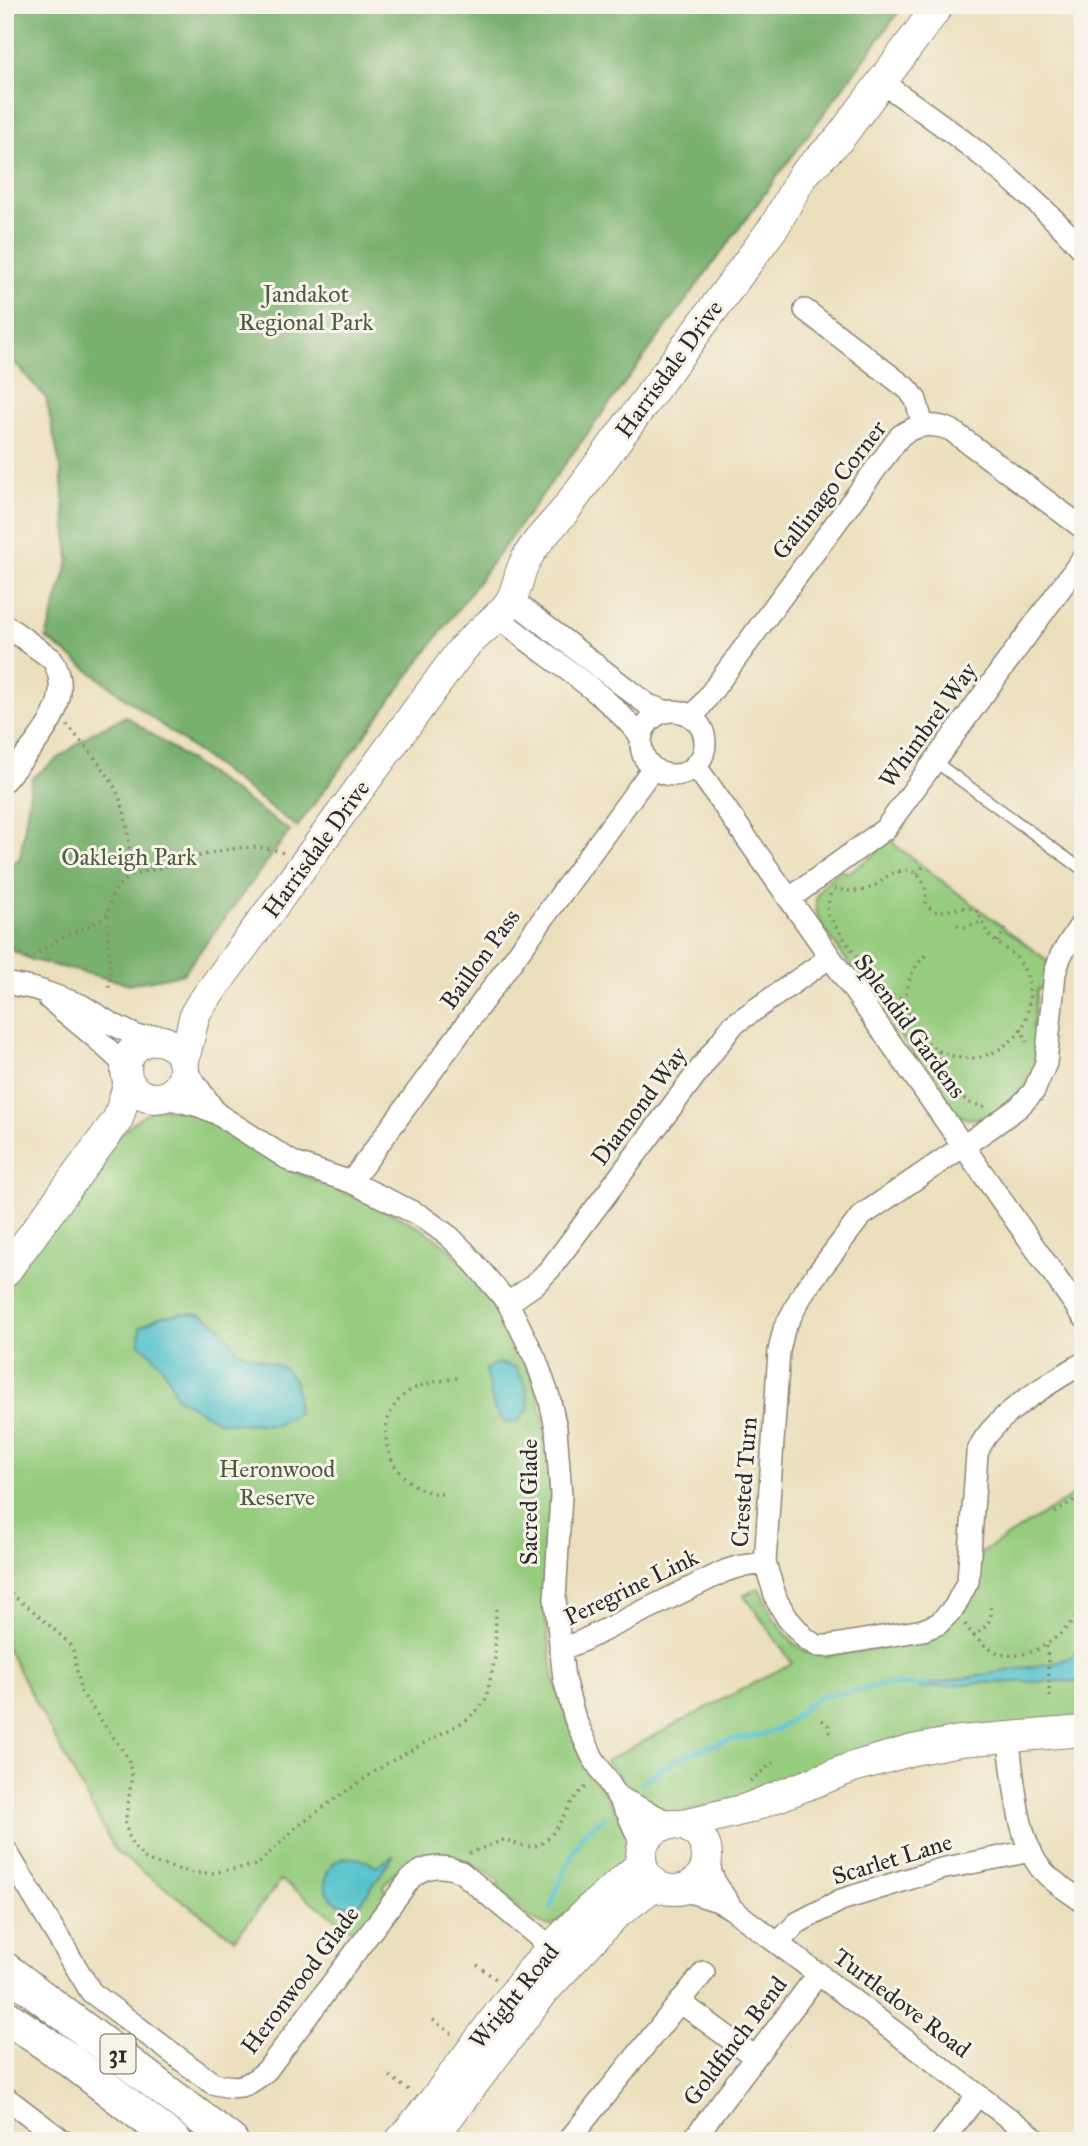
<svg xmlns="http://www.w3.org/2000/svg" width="1088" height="2146" viewBox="0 0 1088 2146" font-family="'IM FELL Great Primer',serif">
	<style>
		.green { fill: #95cc7e; stroke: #607c54; stroke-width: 2 }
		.forest { fill: #78b06d; stroke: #526e4c; stroke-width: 2 }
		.water { fill: #55c2cc; stroke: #40767c; stroke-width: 2 }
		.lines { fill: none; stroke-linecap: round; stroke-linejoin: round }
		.stream { stroke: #55c2cc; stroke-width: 5 }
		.lane-casing { stroke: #8c8574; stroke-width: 13 }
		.street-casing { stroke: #8c8574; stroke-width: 24 }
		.secondary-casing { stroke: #8c8574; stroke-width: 32 }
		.primary-casing { stroke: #8c8574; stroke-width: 36 }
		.path { stroke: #8c8574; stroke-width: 3.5; stroke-dasharray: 2 5; stroke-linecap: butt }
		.lane { stroke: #fff; stroke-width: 10 }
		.street { stroke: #fff; stroke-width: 21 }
		.secondary { stroke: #fff; stroke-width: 30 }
		.primary { stroke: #fff; stroke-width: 33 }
		.labels { text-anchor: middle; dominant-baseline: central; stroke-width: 6; stroke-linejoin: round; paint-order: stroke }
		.shield { fill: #f7f3e8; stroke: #686764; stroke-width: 2 }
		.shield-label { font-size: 23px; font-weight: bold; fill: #2b2b2b }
		.park-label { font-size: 24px; fill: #4b5b44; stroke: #f7f3e8 }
		.street-label { font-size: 24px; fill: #2b2b2b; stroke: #f7f3e8 }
	</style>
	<rect width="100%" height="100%" fill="#f7f3e8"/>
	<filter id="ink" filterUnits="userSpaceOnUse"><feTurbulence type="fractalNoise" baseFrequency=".0143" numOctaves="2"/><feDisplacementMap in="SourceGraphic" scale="14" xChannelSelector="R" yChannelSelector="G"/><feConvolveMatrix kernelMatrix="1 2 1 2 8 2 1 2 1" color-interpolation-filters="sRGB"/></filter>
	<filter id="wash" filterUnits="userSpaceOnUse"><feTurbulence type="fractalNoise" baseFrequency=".00686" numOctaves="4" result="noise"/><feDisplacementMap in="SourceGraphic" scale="28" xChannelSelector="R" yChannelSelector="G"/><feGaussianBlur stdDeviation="1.57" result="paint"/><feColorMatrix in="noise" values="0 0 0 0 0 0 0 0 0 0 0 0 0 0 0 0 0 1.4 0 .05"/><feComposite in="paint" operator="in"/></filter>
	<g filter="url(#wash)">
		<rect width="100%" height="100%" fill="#ecdfbd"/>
		<!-- green -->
		<path class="green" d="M898,823H906L893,842L896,846L1048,961L1044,987L1037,990L1033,1027L1040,1032L1036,1067L1022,1093L987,1118L968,1119L956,1114L822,926C808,898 818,888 840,870L848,873L877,853L876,845Z
			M161,1108L189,1112L208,1121L248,1148L288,1169L401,1217L424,1230L447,1246L494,1300L510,1328L532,1375L543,1415L551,1484L544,1607L554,1679L581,1757L628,1831L631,1847L629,1857L553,1926C531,1925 514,1903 498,1889L499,1881L470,1861L463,1864C442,1847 420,1852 404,1872L396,1871L384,1886L387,1894L358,1934L281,1880L235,1939L116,1852L5,1645V1289L109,1147C123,1131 140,1112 161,1108Z
			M1083,1489V1721L772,1788L672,1816C642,1798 627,1790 606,1761L792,1663L744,1595L759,1588L774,1618L793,1643L809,1653L826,1656L924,1642L948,1626L975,1590L981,1553Z"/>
		<!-- forest -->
		<path class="forest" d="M5,5H904L297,827L46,638L69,560L61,470L46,398L5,352Z
			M126,716L290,831L183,974L130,984L32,960L5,947V869L20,858L32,778L93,732Z"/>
		<!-- water -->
		<path class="water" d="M183,1313L202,1314L220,1326L238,1351L284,1368L295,1381L298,1413L276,1425L220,1422L176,1397C167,1372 161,1359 139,1344L140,1327L161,1316Z
			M497,1363L515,1367L526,1385L529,1409L517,1422L507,1423C488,1407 496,1407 489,1387C487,1380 486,1377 486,1369Z
			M1083,1645V1681L974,1683L921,1689L919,1686L1059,1662L1073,1656Z
			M394,1855L360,1904C306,1917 318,1831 376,1866Z"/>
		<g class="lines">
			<!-- stream -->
			<path class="stream" d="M642,1783C667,1762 704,1745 735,1739C748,1737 761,1736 773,1731C792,1723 804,1705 821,1696L887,1685H926
				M551,1907L563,1874L582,1835L604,1817"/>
		</g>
	</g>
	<g filter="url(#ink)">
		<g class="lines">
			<!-- lane casing -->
			<g class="lane-casing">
				<path id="lane" d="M934,761L1083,870"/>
			</g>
			<!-- street casing -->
			<g class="street-casing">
				<path id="street" d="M881,82C954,132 1024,184 1083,250
					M805,310L909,390L916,400L923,426
					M512,600L648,705L665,711
					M498,617C546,658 601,687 641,737
					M5,625L52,659C80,703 31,747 5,780
					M641 743a32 32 0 1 1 64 0a32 32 0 1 1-64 0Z
					M693,717L900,436C915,424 934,423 951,430L1083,528
					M695,765L1083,1316
					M789,899L885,829L1083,558
					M1083,921L1061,955L1055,973L1046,1063L1034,1091L1019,1107L997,1123L861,1216L804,1291L784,1329L779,1351L765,1563L777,1601L788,1619L807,1640L818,1646H828L923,1630L938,1624L954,1608L968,1581L977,1454C987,1419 1051,1382 1083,1363
					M5,983L36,989L81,1005L110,1023L147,1041
					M49,999L97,1039L126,1066
					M185,1069L215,1111
					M162,1097L199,1106L216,1113L294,1163L351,1182L421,1216L450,1237L464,1251L508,1303L536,1360L549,1397L556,1428L561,1495L555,1599L564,1679L575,1719L592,1756L627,1812L643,1848
					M351,1182L653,768
					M508,1303L534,1285L550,1269L733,1025L829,958
					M560,1650L584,1640L725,1571L737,1567L765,1563
					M1008,1736C1014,1775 1016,1843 1044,1872C1055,1884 1070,1892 1083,1902
					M620,1798L672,1824
					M5,1849L91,1992L212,2083C238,2090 247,2088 267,2070L411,1878C425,1865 444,1864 461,1872L560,1955
					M707,1863L715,1882L731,1907
					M680,1889L718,1901L732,1909L1039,2141
					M779,1942L797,1923L841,1900L941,1869L1031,1851
					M680,2002L755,2057
					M5,2097L63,2141
					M568,2141L704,1972
					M692,2141L819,1973
					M942,2141L978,2095"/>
			</g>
			<!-- secondary casing -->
			<g class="secondary-casing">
				<path id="secondary" d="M126 1069a29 29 0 1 1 58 0a29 29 0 1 1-58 0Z
					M184,1060L195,1014L199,1007L460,652C475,633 497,621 510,602C517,591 518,577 523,566C532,545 548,530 563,513L776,224L802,176L839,139L939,5
					M5,1272L118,1119L129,1082
					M641 1857a33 33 0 1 1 66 0a33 33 0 1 1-66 0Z
					M680,1825L746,1809L853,1767L913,1750L960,1741L1083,1731
					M400,2141L434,2100L527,1976L551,1948L587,1911L642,1864
					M430,2141L545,1990L614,1916L656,1884"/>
			</g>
			<!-- primary casing -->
			<g class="primary-casing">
				<path id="primary" d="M5,1969L231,2141
					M5,2016L70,2060L175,2141"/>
			</g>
			<!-- path -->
			<path class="path" d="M67,725C84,745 104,766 116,790C129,816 129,847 131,875C126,880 118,885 115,891C99,916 115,961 108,990
				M899,871L900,878
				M917,874L923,867
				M131,875C176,867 241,833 285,854
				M834,889C846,891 861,893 872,887C881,883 886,875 896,872C919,864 928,885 926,904L933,911C948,913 962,904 976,910C983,919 983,931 992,938C1005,951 1016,951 1025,971C1032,987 1030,1008 1024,1024C1019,1035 1008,1044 998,1050C938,1084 873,1004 926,955
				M830,894L827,911L828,915L876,985L883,992L905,1000
				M957,925L965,927L982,922
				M5,940L24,957L32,958L56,940L90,926L108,914
				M997,942L1006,929
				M1021,1028L1027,1042
				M939,1051L938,1070L942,1080
				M947,1086L970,1103L985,1107
				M442,1494C393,1492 365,1427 405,1394C420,1383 440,1381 457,1378
				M1055,1513L1083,1494
				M5,1590L31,1609L68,1642L73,1650L81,1692L128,1758L132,1776L125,1824L132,1845L143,1857L151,1862L193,1873H212L257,1865L298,1826L332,1801L386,1764L465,1721L477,1711L486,1699L495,1658L496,1609
				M965,1624C1002,1680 1050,1652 1083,1609
				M973,1637C984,1628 996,1619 989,1604
				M1047,1646L1050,1701
				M822,1720L828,1725L830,1735
				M750,1781L774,1762
				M469,1853L506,1839C558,1868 557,1804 588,1786
				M477,1965L497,1980
				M433,2020L454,2035
				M390,2076L411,2092"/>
			<!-- lane -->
			<use href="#lane" class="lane"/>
			<!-- street -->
			<use href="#street" class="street"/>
			<!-- secondary -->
			<use href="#secondary" class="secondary"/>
			<!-- primary -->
			<use href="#primary" class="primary"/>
		</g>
	</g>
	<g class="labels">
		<!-- shield labels -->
		<rect class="shield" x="100.5" y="2034.5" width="35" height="39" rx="5"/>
		<g class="shield-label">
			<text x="118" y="2054">31</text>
		</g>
		<!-- park labels -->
		<g class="park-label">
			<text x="306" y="294">Jandakot<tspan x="306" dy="28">Regional Park</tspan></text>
			<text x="129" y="857">Oakleigh Park</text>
			<text x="277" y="1469">Heronwood<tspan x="277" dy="28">Reserve</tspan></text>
		</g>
		<!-- street labels -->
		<g class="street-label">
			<text transform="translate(669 369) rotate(-54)">Harrisdale Drive</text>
			<text transform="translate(829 490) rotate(-52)">Gallinago Corner</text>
			<text transform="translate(928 725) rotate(-54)">Whimbrel Way</text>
			<text transform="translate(316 849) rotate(-54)">Harrisdale Drive</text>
			<text transform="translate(480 959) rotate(-54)">Baillon Pass</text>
			<text transform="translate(910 1026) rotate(54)">Splendid Gardens</text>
			<text transform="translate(639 1106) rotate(-53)">Diamond Way</text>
			<text transform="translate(744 1482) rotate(-86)">Crested Turn</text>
			<text transform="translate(529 1502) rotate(-90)">Sacred Glade</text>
			<text transform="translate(631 1587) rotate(-26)">Peregrine Link</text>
			<text transform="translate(892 1859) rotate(-17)">Scarlet Lane</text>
			<text transform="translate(300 1980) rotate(-53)">Heronwood Glade</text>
			<text transform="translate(514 1996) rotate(-51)">Wright Road</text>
			<text transform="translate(902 2003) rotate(37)">Turtledove Road</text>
			<text transform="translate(735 2041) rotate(-53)">Goldfinch Bend</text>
		</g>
	</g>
	<!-- margin -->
	<rect width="1088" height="2146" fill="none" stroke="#f7f3e8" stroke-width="28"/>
</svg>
